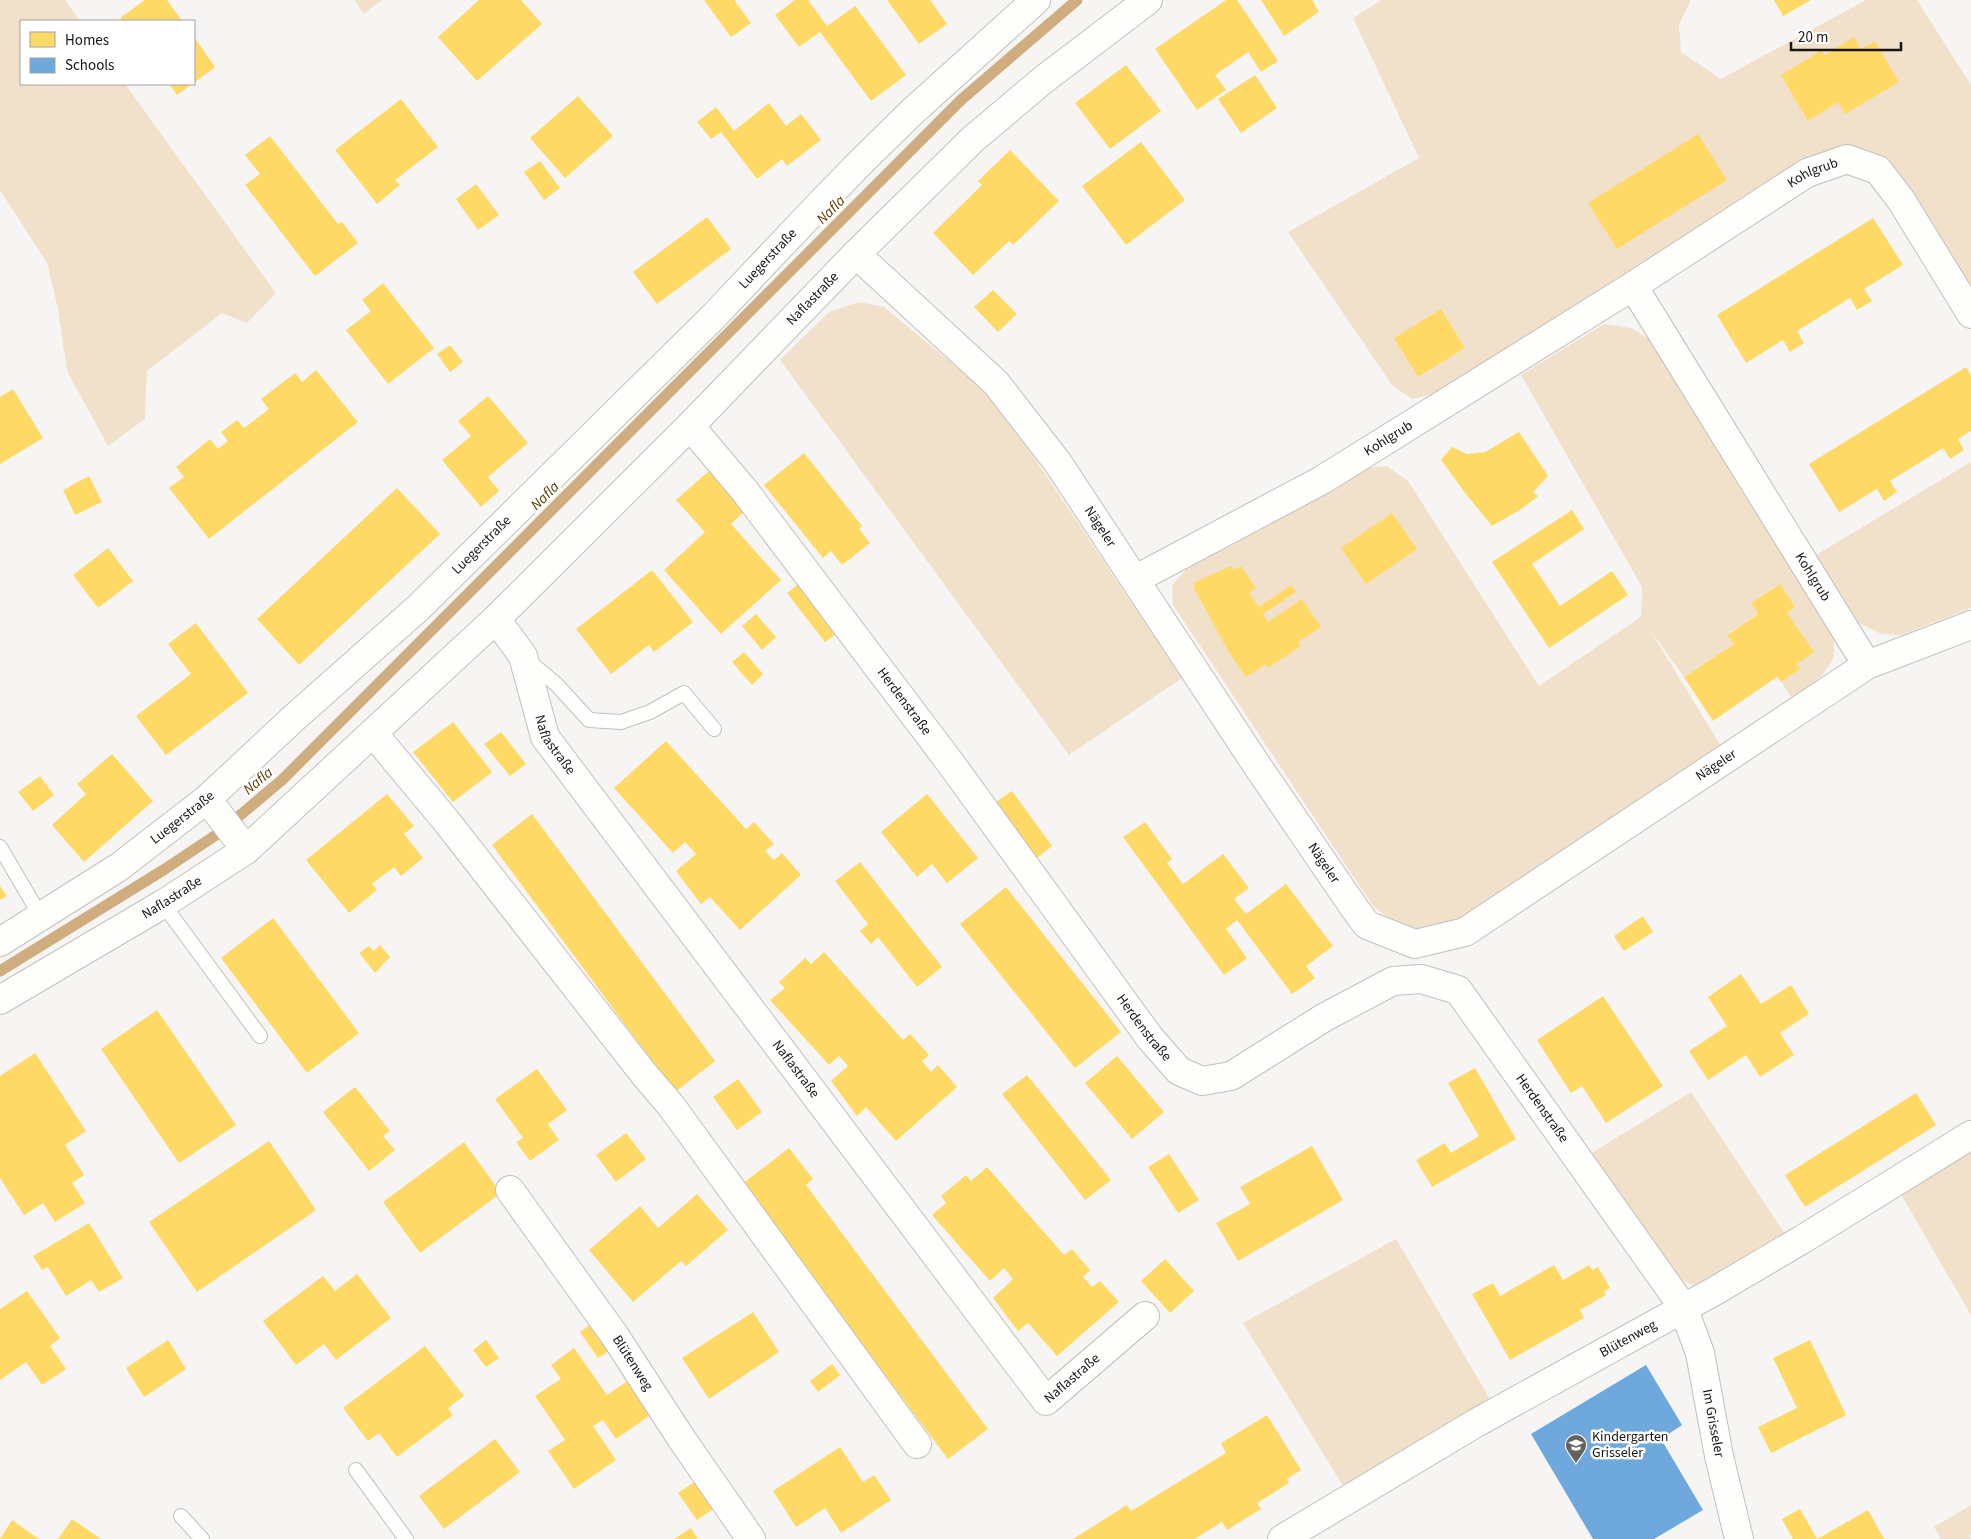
<svg xmlns="http://www.w3.org/2000/svg" width="1971" height="1539" viewBox="0 0 1971 1539" font-family="'Source Sans 3',sans-serif">
	<style>
		.green { fill: #f2e1ca }
		.homes { fill: #ffd966 }
		.schools { fill: #6fa8dc }
		.lines { fill: none; stroke-linecap: round; stroke-linejoin: round }
		.stream { stroke: #cfad7e; stroke-width: 11 }
		.lane-casing { stroke: #c1c0bf; stroke-width: 16 }
		.street-casing { stroke: #c1c0bf; stroke-width: 30 }
		.lane { stroke: #fefefd; stroke-width: 14 }
		.street { stroke: #fefefd; stroke-width: 28 }
		.labels { text-anchor: middle; dominant-baseline: central; stroke-width: 5; stroke-linejoin: round; paint-order: stroke }
		.street-label { font-size: 14px; fill: #151514; stroke: #fff }
		.poi-label { font-size: 14px; fill: #151514; stroke: #fff; text-anchor: start }
		.water-label { font-size: 15px; font-style: italic; fill: #5d3c05; stroke: #fff }
	</style>
	<rect width="100%" height="100%" fill="#f6f5f3"/>
	<!-- green -->
	<path class="green" d="M0,0H65L80,21H21V84H125L276,293L247,323L222,313L147,371L145,419L108,446L67,371L58,309L47,263L0,190Z
		M354,0H382L364,14Z
		M1381,0H1691L1679,25L1681,52L1721,79L1866,0H1917L1971,85V292L1892,167L1869,152L1842,148L1812,156L1433,394L1412,399L1392,385L1288,232L1419,158L1353,18Z
		M859,302L884,307L994,398L1182,678L1069,755L780,360L829,312Z
		M1604,324L1631,328L1654,342L1834,637V657L1822,676L1792,698L1781,682L1800,669L1797,664L1787,613L1795,607L1780,584L1751,603L1758,614L1727,634L1734,644L1684,677L1648,627L1721,746L1454,925C1413,930 1406,933 1373,906L1173,605L1172,586L1186,569L1367,468L1387,466L1408,481L1539,686L1641,617L1642,587L1521,375Z
		M1971,462V608L1901,635L1881,634L1859,623L1816,555Z
		M1691,1092L1785,1234L1697,1286L1685,1282L1675,1275L1590,1154Z
		M1971,1148V1315L1899,1191Z
		M1396,1239L1490,1399L1343,1486L1243,1323Z
		M1971,1505V1534L1969,1535L1971,1539H1941L1934,1527Z"/>
	<!-- homes -->
	<path class="homes" d="M145,0H167L182,21H123L120,18Z
		M479,0H521L542,24L477,81L438,37Z
		M704,0H734L751,23L731,37Z
		M795,0H808L827,26L855,6L906,75L871,101L820,32L799,47L775,15Z
		M887,0H930L947,24L919,44Z
		M1226,0H1237L1278,61L1261,72L1248,52L1215,75L1226,90L1197,110L1155,49Z
		M1261,0H1312L1319,12L1284,36Z
		M1774,0H1811L1783,16Z
		M194,37L215,67L194,83Z
		M1854,37L1861,49L1875,41L1899,82L1845,114L1838,102L1808,121L1781,75L1822,50L1825,55Z
		M1126,65L1161,111L1110,149L1075,103Z
		M1255,75L1277,108L1241,133L1218,99Z
		M169,84H192L177,95Z
		M578,96L613,136L565,178L530,138Z
		M401,99L438,147L395,180L400,185L377,204L335,150Z
		M769,103L786,126L801,114L821,140L787,166L782,159L757,179L721,132L711,139L697,122L716,107L734,131Z
		M1698,134L1727,180L1617,249L1588,203Z
		M270,136L338,224L342,222L358,243L315,276L245,185L260,174L245,155Z
		M1141,142L1185,200L1126,245L1082,186Z
		M1010,150L1059,201L1013,245L1009,241L973,275L933,233L982,185L978,181Z
		M540,161L560,188L544,200L524,172Z
		M476,184L499,215L478,230L456,199Z
		M707,217L731,249L657,304L633,272Z
		M1873,218L1903,265L1864,289L1872,301L1857,310L1850,298L1797,331L1804,343L1790,352L1783,340L1746,363L1717,315Z
		M383,283L434,348L388,384L346,330L371,311L362,300Z
		M993,290L1017,314L998,332L974,307Z
		M1441,309L1465,348L1418,377L1394,338Z
		M450,345L463,362L450,372L437,354Z
		M1966,367L1971,375V431L1958,439L1964,450L1950,459L1943,448L1890,481L1897,492L1891,496L1884,501L1877,489L1839,512L1809,464Z
		M316,370L358,422L209,539L169,488L184,477L176,467L210,439L218,449L228,441L221,432L237,420L244,428L269,409L261,399L295,373L302,382Z
		M13,389L43,438L0,464V397Z
		M488,396L528,443L488,477L499,491L481,507L442,460L471,436L458,421Z
		M1519,432L1548,476L1533,492L1538,496L1523,508L1492,526L1466,494L1441,460L1452,447L1467,454L1485,452Z
		M804,453L862,526L859,529L870,543L842,565L831,551L823,558L764,485Z
		M710,470L746,510L731,524L781,580L721,634L664,570L705,532L676,500Z
		M89,476L102,502L75,515L63,490Z
		M397,488L440,534L299,665L257,619Z
		M1572,510L1584,529L1532,564L1560,606L1612,571L1628,595L1549,648L1492,562Z
		M1392,513L1417,549L1366,584L1341,548Z
		M108,548L133,581L98,608L73,575Z
		M1231,566L1234,570L1241,566L1256,588L1249,593L1259,607L1291,585L1296,592L1263,614L1268,622L1302,599L1321,627L1298,642L1301,646L1268,668L1266,664L1246,677L1227,649L1194,588L1195,582Z
		M652,570L693,622L654,652L649,645L611,674L576,629Z
		M801,582L839,632L825,642L787,593Z
		M1780,584L1795,607L1787,613L1814,652L1797,664L1800,669L1781,682L1777,677L1713,721L1684,677L1734,644L1727,635L1758,614L1751,603Z
		M756,614L776,637L762,650L742,626Z
		M196,623L248,693L166,755L136,716L191,674L168,644Z
		M744,652L763,674L752,685L732,662Z
		M453,722L492,772L453,802L413,752Z
		M501,732L526,764L510,776L484,744Z
		M666,741L746,829L754,822L774,844L765,851L774,860L782,853L801,875L740,930L710,897L701,904L676,871L696,854L685,842L673,853L614,788Z
		M112,754L153,801L84,862L52,825L86,794L77,784Z
		M40,776L54,795L33,811L18,792Z
		M1012,791L1052,846L1037,858L996,802Z
		M387,794L414,826L404,834L423,858L401,876L394,867L372,884L377,890L349,913L306,860Z
		M927,794L978,858L947,883L932,864L917,877L881,832Z
		M532,814L715,1061L675,1092L492,845Z
		M1145,822L1172,859L1167,863L1183,884L1223,854L1249,888L1234,899L1246,914L1286,884L1333,946L1306,966L1315,978L1292,994L1237,920L1226,929L1247,958L1224,975L1123,837Z
		M860,862L942,967L917,987L878,937L871,944L860,931L868,924L835,881Z
		M0,886L7,896L0,900Z
		M1006,887L1121,1032L1075,1068L960,924Z
		M1643,916L1653,932L1624,951L1614,936Z
		M273,918L359,1033L307,1073L221,958Z
		M380,945L390,957L375,973L359,953L369,946L374,951Z
		M824,952L903,1040L910,1034L929,1055L922,1061L931,1072L938,1065L957,1087L896,1141L866,1107L857,1116L831,1081L848,1066L839,1056L829,1065L770,1000L785,988L779,982L805,958L811,964Z
		M1741,974L1761,1004L1791,985L1809,1014L1780,1033L1794,1055L1760,1077L1746,1055L1708,1080L1689,1051L1727,1026L1708,997Z
		M1603,996L1663,1086L1606,1123L1582,1086L1571,1093L1537,1040Z
		M157,1010L236,1125L179,1163L101,1049Z
		M35,1053L86,1131L65,1145L84,1175L72,1183L85,1203L55,1222L43,1203L24,1215L0,1178V1076Z
		M1117,1056L1164,1112L1132,1139L1085,1083Z
		M1475,1068L1516,1139L1432,1187L1416,1160L1445,1143L1451,1153L1479,1136L1448,1083Z
		M537,1069L567,1110L548,1124L559,1140L530,1161L516,1142L523,1138L495,1099Z
		M1027,1075L1111,1180L1085,1200L1002,1094Z
		M738,1079L762,1112L737,1130L713,1097Z
		M355,1087L390,1131L383,1136L395,1150L369,1171L323,1112Z
		M1916,1093L1936,1125L1805,1207L1785,1175Z
		M626,1133L646,1159L616,1182L596,1155Z
		M269,1141L316,1210L197,1292L149,1222Z
		M464,1142L501,1193L420,1253L383,1202Z
		M1312,1146L1343,1200L1238,1261L1216,1223L1250,1204L1240,1187Z
		M789,1148L813,1179L806,1185L988,1429L948,1459L742,1184Z
		M1169,1154L1199,1200L1178,1213L1148,1167Z
		M987,1167L1064,1255L1072,1249L1090,1270L1083,1277L1092,1287L1100,1281L1119,1302L1057,1356L1028,1323L1018,1331L993,1298L1013,1279L1004,1268L990,1281L932,1215L946,1203L941,1196L966,1175L971,1181Z
		M697,1194L728,1230L686,1266L681,1261L633,1302L589,1250L640,1206L658,1228Z
		M89,1223L123,1278L99,1292L91,1280L66,1296L48,1267L42,1270L33,1256Z
		M1165,1259L1194,1291L1170,1313L1141,1281Z
		M1554,1265L1563,1280L1589,1265L1592,1270L1598,1267L1610,1288L1604,1291L1606,1295L1580,1310L1584,1318L1510,1360L1472,1294L1493,1283L1500,1296Z
		M357,1274L391,1318L336,1360L324,1344L296,1365L263,1321L323,1276L335,1291Z
		M27,1291L60,1338L50,1346L66,1369L42,1385L26,1362L0,1380V1309Z
		M753,1312L779,1352L709,1399L682,1358Z
		M593,1322L612,1349L598,1358L580,1332Z
		M168,1340L186,1369L144,1397L126,1368Z
		M486,1340L499,1358L486,1367L473,1350Z
		M1810,1340L1846,1415L1771,1453L1758,1427L1797,1408L1773,1358Z
		M425,1346L464,1396L448,1408L453,1415L397,1457L379,1433L368,1441L343,1408Z
		M574,1348L607,1395L629,1380L652,1414L616,1439L603,1420L593,1426L616,1460L574,1489L548,1451L565,1440L535,1396L561,1379L551,1365Z
		M832,1364L840,1375L818,1392L810,1381Z
		M1267,1415L1301,1470L1287,1479L1289,1483L1257,1503L1261,1509L1227,1530L1222,1522L1195,1539H1073L1127,1505L1131,1511L1226,1453L1221,1443Z
		M495,1439L520,1472L444,1529L419,1496Z
		M840,1447L863,1482L874,1475L891,1500L841,1533L825,1508L796,1527L773,1491Z
		M697,1480L716,1507L697,1520L678,1493Z
		M1800,1509L1817,1539L1868,1510L1884,1539H1793L1782,1519Z
		M72,1519L101,1539H58Z
		M12,1520L39,1539H0Z
		M691,1528L698,1539H674Z"/>
	<!-- schools -->
	<path class="schools" d="M1646,1365L1682,1425L1661,1439L1703,1510L1654,1539H1593L1531,1434Z"/>
	<g class="lines">
		<!-- stream -->
		<path class="stream" d="M0,971L165,869L219,833L282,780L961,100L1077,0"/>
		<!-- lane casing -->
		<g class="lane-casing">
			<path id="lane" d="M527,660L556,684L589,720L621,722L650,712L684,693L714,729
				M0,847L41,917
				M163,904L260,1036
				M356,1470L406,1539
				M181,1516L202,1539"/>
		</g>
		<!-- street casing -->
		<g class="street-casing">
			<g id="street">
				<path id="s1" d="M856,254L996,383L1058,463L1256,764L1355,909L1367,925L1415,944L1465,932L1867,665L1971,625"/>
				<path id="s2" d="M1633,286L1867,665"/>
				<path id="s3" d="M690,426L744,490L949,761L1150,1038L1179,1071L1202,1081L1231,1076L1325,1017L1393,981L1421,979L1458,990L1683,1307L1700,1353L1719,1456L1739,1539"/>
				<path id="s4" d="M1136,579L1322,480L1633,286L1807,173L1847,159L1878,170L1901,200L1971,314"/>
				<path id="s5" d="M496,619L523,656L545,737L1046,1401L1145,1316"/>
				<path d="M373,733L447,822L644,1074L672,1107L917,1444"/>
				<path d="M207,799L246,850"/>
				<path id="s6" d="M0,942L119,867L207,799L295,717L418,608L713,317L820,204L863,160L912,112L1036,0"/>
				<path id="s7" d="M0,1000L163,904L246,850L496,619L690,426L856,254L973,139L1043,80L1148,0"/>
				<path id="s8" d="M510,1190L615,1336L681,1438L751,1539"/>
				<path id="s9" d="M1282,1539L1476,1423L1713,1292L1803,1239L1971,1135"/>
			</g>
		</g>
		<!-- lane -->
		<use href="#lane" class="lane"/>
		<!-- street -->
		<use href="#street" class="street"/>
	</g>
	<!-- icons -->
	<defs>
		<g id="school-pin" transform="scale(1.125)"><path d="M0 17L-7.5 6A9.5 9.5 0 1 1 7.5 6Z" fill="#646362" stroke="#fff"/><path d="M0-5L7-2L0 1L-7-2ZM-4 1L0 2.5L4 1V4Q0 6-4 4Z" fill="#fff"/></g>
	</defs>
	<g fill-rule="evenodd">
		<use href="#school-pin" x="1576" y="1445"/>
	</g>
	<g class="labels">
		<!-- street labels -->
		<g class="street-label">
			<text stroke="none"><textPath href="#s4" startOffset="790">Kohlgrub</textPath></text>
			<text stroke="none"><textPath href="#s6" startOffset="1031">Luegerstraße</textPath></text>
			<text stroke="none"><textPath href="#s7" startOffset="1079">Naflastraße</textPath></text>
			<text stroke="none"><textPath href="#s4" startOffset="289">Kohlgrub</textPath></text>
			<text stroke="none"><textPath href="#s1" startOffset="368">Nägeler</textPath></text>
			<text stroke="none"><textPath href="#s6" startOffset="626">Luegerstraße</textPath></text>
			<text stroke="none"><textPath href="#s2" startOffset="342">Kohlgrub</textPath></text>
			<text stroke="none"><textPath href="#s3" startOffset="349">Herdenstraße</textPath></text>
			<text stroke="none"><textPath href="#s5" startOffset="141">Naflastraße</textPath></text>
			<text stroke="none"><textPath href="#s1" startOffset="1252">Nägeler</textPath></text>
			<text stroke="none"><textPath href="#s6" startOffset="221">Luegerstraße</textPath></text>
			<text stroke="none"><textPath href="#s1" startOffset="772">Nägeler</textPath></text>
			<text stroke="none"><textPath href="#s7" startOffset="200">Naflastraße</textPath></text>
			<text stroke="none"><textPath href="#s3" startOffset="754">Herdenstraße</textPath></text>
			<text stroke="none"><textPath href="#s5" startOffset="546">Naflastraße</textPath></text>
			<text stroke="none"><textPath href="#s3" startOffset="1264">Herdenstraße</textPath></text>
			<text stroke="none"><textPath href="#s9" startOffset="400">Blütenweg</textPath></text>
			<text stroke="none"><textPath href="#s8" startOffset="212">Blütenweg</textPath></text>
			<text stroke="none"><textPath href="#s5" startOffset="996">Naflastraße</textPath></text>
			<text stroke="none"><textPath href="#s3" startOffset="1628">Im Grisseler</textPath></text>
		</g>
		<!-- poi labels -->
		<g class="poi-label">
			<text x="1592" y="1437">Kindergarten<tspan x="1592" dy="16">Grisseler</tspan></text>
		</g>
		<!-- water labels -->
		<g class="water-label">
			<text transform="translate(831 210) rotate(-45)">Nafla</text>
			<text transform="translate(545 496) rotate(-45)">Nafla</text>
			<text transform="translate(258 781) rotate(-40)">Nafla</text>
		</g>
	</g>
	<!-- legend -->
	<rect x="20" y="20" width="175" height="65" fill="#ffffff" stroke="#a1a1a1"/>
	<rect x="30" y="32" width="25" height="15" fill="#ffd966" stroke="#a1a1a1"/>
	<text x="65" y="45" font-size="15" fill="#151514">Homes</text>
	<rect x="30" y="58" width="25" height="15" fill="#6fa8dc" stroke="#a1a1a1"/>
	<text x="65" y="70" font-size="15" fill="#151514">Schools</text>
	<!-- scale -->
	<path d="M1791 42v8h110v-8" fill="none" stroke="#151514" stroke-width="2.5"/>
	<text x="1798" y="42" font-size="15" fill="#151514" stroke="#ffffff" stroke-width="4" paint-order="stroke">20 m</text>
</svg>
